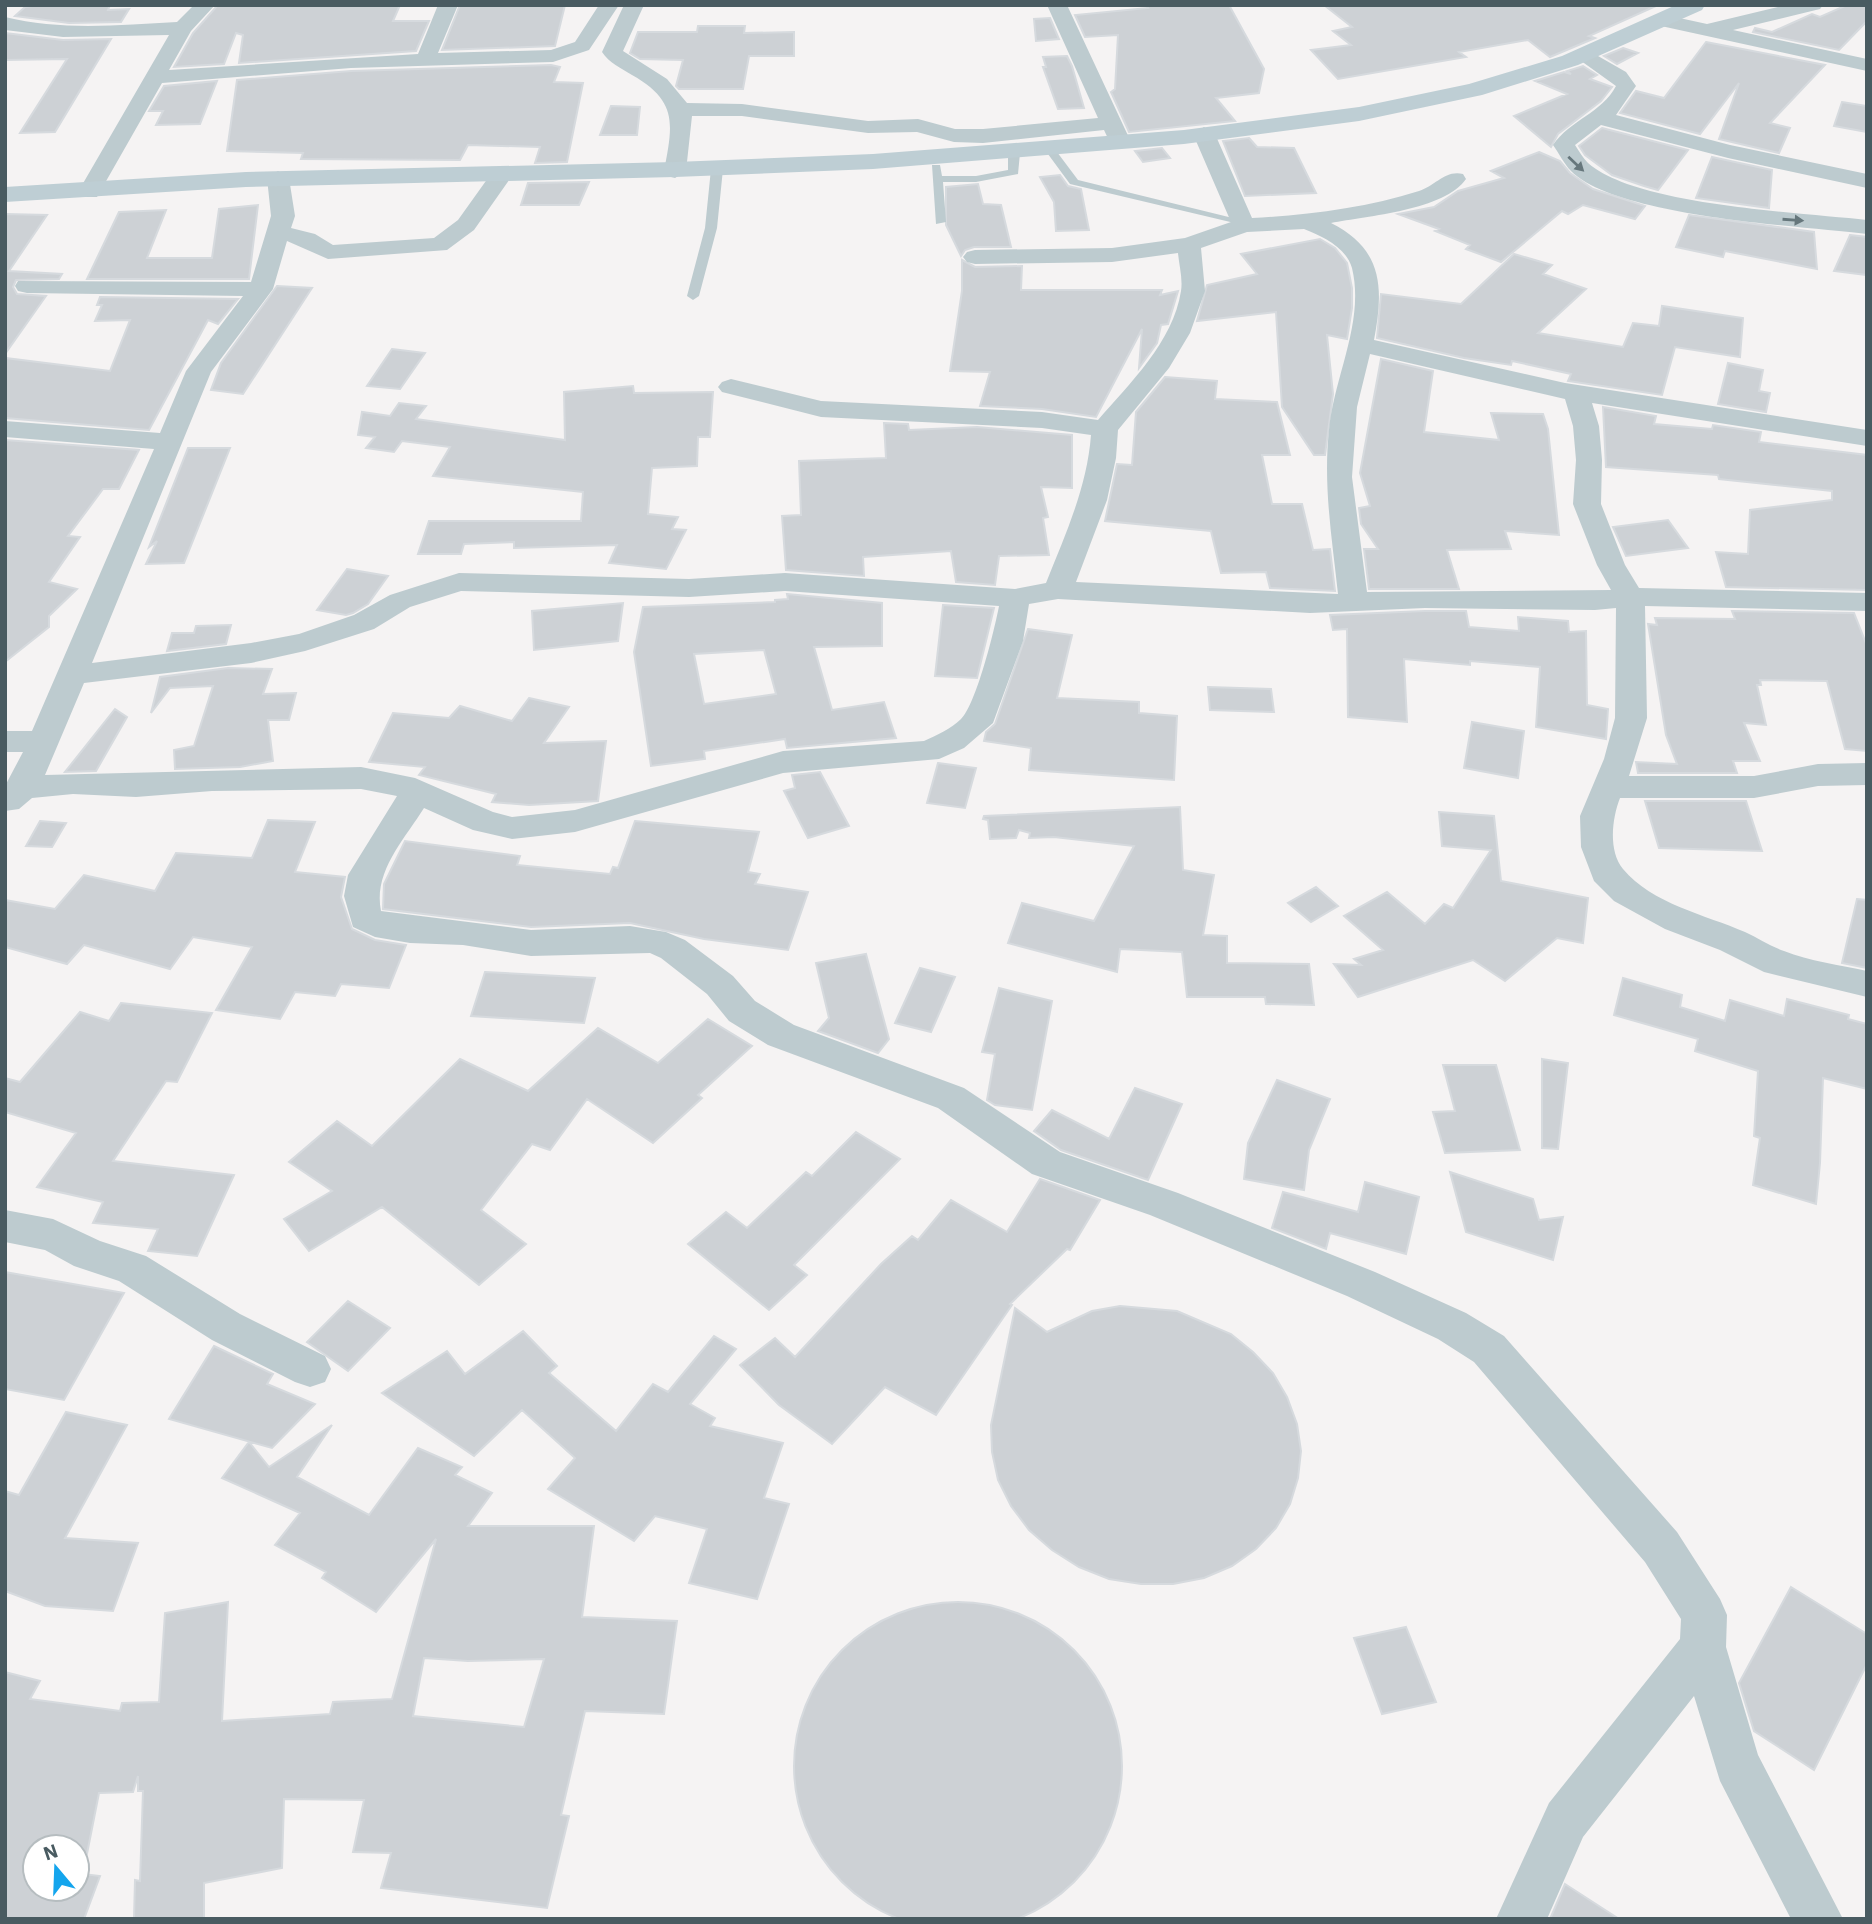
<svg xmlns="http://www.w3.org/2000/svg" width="1872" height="1924" viewBox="0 0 1872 1924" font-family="'IBM Plex Sans',sans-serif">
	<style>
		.building { fill: #cdd1d5; stroke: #d6dade; stroke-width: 2; fill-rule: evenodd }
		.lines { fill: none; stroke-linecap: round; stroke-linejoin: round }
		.lane { fill: #bdcbcf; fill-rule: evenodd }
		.street { fill: #bdcbcf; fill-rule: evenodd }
		.secondary { fill: #beced4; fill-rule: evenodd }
		.oneway { fill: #66777c }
	</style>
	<rect width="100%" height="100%" fill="#f5f3f3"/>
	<!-- building -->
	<path class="building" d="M39,5H110L108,10L129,9L121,22L69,23L15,16L25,7Z
		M258,5H400L393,21H429L416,51L239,63L243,35L236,33L224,64L174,67L193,33L217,6Z
		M460,5H565L555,46L442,50Z
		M1146,5H1229L1264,69L1259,93L1216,98L1235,121L1129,132L1111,92L1115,89L1118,35L1085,37L1075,15L1148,8Z
		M1324,5H1658L1589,36L1595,38L1550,57L1528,40L1459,52L1466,57L1338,79L1311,50L1351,45L1333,31L1352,27Z
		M1847,5H1867V21L1839,50L1753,32L1755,28L1772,32L1812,14L1820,17Z
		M1050,18L1059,39L1036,41L1034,19Z
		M698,26H745L744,33L794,32V56H749L743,89H679L676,86L683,60L640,59L630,53L638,32H697Z
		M5,33L63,40L111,39L55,132L20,133L67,59L5,60Z
		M1706,42L1825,65L1770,123L1790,128L1779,153L1719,139L1739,83L1700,134L1620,113L1636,91L1664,98Z
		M1623,48L1638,53L1617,64L1604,56Z
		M1067,56L1072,66L1084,108L1058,109L1043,67H1046L1043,57Z
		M551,65L560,67L554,82L583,83L567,162L535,163L540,147L468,145L460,160L301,159L303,153L227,151L237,80L351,71Z
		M1583,66L1597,75L1590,79L1612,87L1601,101L1558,134L1551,147L1514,116L1567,94L1535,81L1564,72L1571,74L1567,71Z
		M217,81L200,124L156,125L163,111H149L164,86Z
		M1842,102L1867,106V132L1834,126Z
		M611,106L640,107L637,135H600Z
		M1602,128L1688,150L1658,190L1644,186L1612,175L1585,155L1579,146Z
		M1249,138L1257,147L1294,148L1316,193L1245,196L1223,141Z
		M1162,148L1170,158L1143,162L1135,151Z
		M1539,152L1560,161L1570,173L1593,189L1645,206L1635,219L1583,205L1568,214L1562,211L1501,262L1466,249L1470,245L1435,231L1439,229L1398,214L1434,207L1458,191L1504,178L1491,171Z
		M1712,157L1772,170L1769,208L1696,198Z
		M1060,175L1068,186L1081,189L1089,230L1056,231L1054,202L1040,177Z
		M589,182L579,205H521L528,183Z
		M978,184L983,204L1001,205L1011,247H974L965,250L961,256L946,225V187Z
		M258,205L249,279H87L119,212L166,210L147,258H212L219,209Z
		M5,214L47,215L9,271L62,274L59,279L16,280L13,287L17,294L46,296L5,354Z
		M1689,215L1814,232L1817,269L1725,251L1723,257L1676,247Z
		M1850,235L1867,237V275L1834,271Z
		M1320,239L1335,248L1347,263L1352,288V308L1347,339L1327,335L1333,394L1325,455H1314L1282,407L1276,312L1197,321L1207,285L1257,274L1241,254Z
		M1514,254L1552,265L1543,274L1586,289L1538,333L1623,347L1633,323L1659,326L1662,306L1743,318L1740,357L1675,347L1662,395L1568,381L1571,374L1512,361L1511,365L1464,358L1377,338L1381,294L1461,304Z
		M962,260L975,267L1022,266L1021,290H1162L1160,295L1178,291L1168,324L1161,325L1157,343L1139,368L1142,329L1096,417L1042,409L980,406L990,372L950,371L962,291Z
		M277,286L312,288L243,394L211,390L221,363Z
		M100,297L238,299L218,324L208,320L149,430L5,418V358L110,371L130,320L95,321L102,305H97Z
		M392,349L425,353L400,389L367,386Z
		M1381,359L1433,371L1424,432L1499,440L1491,413L1543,414L1548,429L1559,535L1505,531L1511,549L1447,550L1459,589H1369L1364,549H1378L1361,524L1359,508L1370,506L1360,473Z
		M1728,363L1763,370L1759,391L1770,393L1766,412L1718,404Z
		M1165,377L1217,381L1215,399L1277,402L1290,455H1262L1272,504H1302L1313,550L1330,549L1335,591L1270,588L1266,572L1221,573L1211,531L1105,521L1117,464L1132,465L1136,412Z
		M633,386L634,393L713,392L710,437H698L697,466L652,468L648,514L678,517L672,529L686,530L666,569L609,563L617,545L514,548V542L464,544L461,554H418L429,521H581L583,492L433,476L450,447L402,441L394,452L366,448L375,437L358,435L362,412L390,416L399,403L426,406L416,419L565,440L564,392Z
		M1603,407L1656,416L1654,424L1712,429L1713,425L1761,432L1759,442L1867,455V590L1726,587L1716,552L1748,554L1750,510L1832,500V491L1719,479L1718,475L1606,467Z
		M884,423L908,424L909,430L977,427L1072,435V488L1041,487L1048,517L1043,518L1049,555L999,556L995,585L956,582L951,551L863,557L864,576L786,570L782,516L801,515L799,461L886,458Z
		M5,440L139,450L119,489H103L68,536L80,537L49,582L77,589L49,616V627L5,662Z
		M188,448H230L184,563L146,564L157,541L149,547Z
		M1668,520L1688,548L1626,556L1613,527Z
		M347,569L388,576L368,604L353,613L346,615L317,610Z
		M787,594L882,603V646L814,647L832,710L884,702L896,738L787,748L785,739L704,751L705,759L651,766L634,652L643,607L775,602V600L788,599ZM764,650L776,694L704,704L694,654Z
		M623,603L618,641L534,650L532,611Z
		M943,605L994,608L977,678L935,676Z
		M1425,611H1466L1469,627L1519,631L1518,617L1568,621L1569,632L1586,631L1587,705L1608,709L1606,739L1536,727L1540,667L1470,661V665L1404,659L1407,722L1348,717L1347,629L1333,630L1330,615Z
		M1732,611L1854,613L1867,646V751L1845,749L1827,681L1760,680L1761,685H1757L1766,725L1744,723L1760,761H1733L1737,773H1638L1636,762L1677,764L1666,735L1648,624L1657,625L1655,618L1735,619Z
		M231,625L226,644L167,651L172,633H194L196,626Z
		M1028,629L1072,635L1057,698L1139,702V713L1177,716L1174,780L1029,770L1031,748L984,741L986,732L995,724Z
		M228,668L272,669L263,694L296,693L289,720H268L273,761L240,767L175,769L174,750L194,746L213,686L170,688L151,713L160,677Z
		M1208,687L1271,689L1274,712L1210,710Z
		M529,698L569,707L544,743L606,741L598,801L529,805L492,802L496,794L419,775L425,767L369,762L393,713L449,718L460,706L512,721Z
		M115,709L127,717L96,771L65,772Z
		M1472,722L1524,731L1518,778L1464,768Z
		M938,763L976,768L965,808L927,803Z
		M820,772L849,826L808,838L784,791L795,788L792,775Z
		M1645,801H1746L1762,851L1659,848Z
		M1180,807L1183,870L1214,875L1203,935L1227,936V963L1309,964L1314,1005L1266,1004L1265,997H1187L1182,952L1120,949L1117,972L1008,943L1022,903L1094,921L1134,846L1054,837L1029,838L1030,833L1019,830L1016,838L990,839L988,820L983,819L984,816Z
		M1439,812L1494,816L1501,881L1588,898L1583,943L1557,938L1505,981L1473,960L1358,997L1334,964L1361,965L1354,959L1383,950L1344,916L1387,892L1425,924L1444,904L1453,908L1491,850L1442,846Z
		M268,820L315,822L295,872L345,877L341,897L352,929L375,940L406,945L389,988L341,984L335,996L295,992L280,1019L216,1010L252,947L193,937L170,969L84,945L67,964L5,947V900L55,909L84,875L155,891L176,853L252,858Z
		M40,821L66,823L52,847L26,846Z
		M635,821L759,832L748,872L760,874L755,884L808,892L788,950L704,939L630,923L531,927L383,909L384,884L405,841L520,856L517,865L610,874L613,867L618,868Z
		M1316,887L1338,906L1311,922L1288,903Z
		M1857,899L1867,900V968L1842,963Z
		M866,954L889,1039L878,1053L818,1031L829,1018L816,963Z
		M920,968L955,977L931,1032L895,1023Z
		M485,972L595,978L584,1023L471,1016Z
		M1623,978L1682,995L1680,1007L1725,1021L1730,1000L1784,1016L1787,999L1849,1015L1848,1019L1867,1024V1089L1823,1078L1820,1163L1816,1204L1753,1185L1760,1138L1754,1136L1758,1071L1695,1051L1698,1039L1614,1015Z
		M999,988L1052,1001L1032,1110L995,1105L987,1100L995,1054L982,1052Z
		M121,1003L212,1013L177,1082L166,1081L113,1161L234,1175L197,1256L148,1251L158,1229L93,1223L103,1202L37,1187L76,1133L5,1112V1078L20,1082L80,1012L109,1021Z
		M708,1019L752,1046L698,1095L702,1098L653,1143L587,1099L550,1150L532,1144L481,1210L526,1244L479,1285L382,1207L309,1251L284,1219L332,1191L289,1162L337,1121L372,1146L460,1059L528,1091L598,1028L658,1063Z
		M1542,1059L1568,1063L1558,1149L1542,1148Z
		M1443,1065H1496L1520,1150L1445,1153L1433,1112L1455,1111Z
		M1277,1080L1330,1099L1309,1150L1304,1190L1244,1179L1248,1143Z
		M1135,1088L1182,1104L1148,1180L1061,1150L1034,1131L1052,1110L1109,1139Z
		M856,1132L900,1159L794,1265L807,1275L769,1310L688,1244L726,1212L747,1228L806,1172L812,1176Z
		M1450,1172L1533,1199L1539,1220L1563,1217L1553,1260L1466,1232Z
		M1040,1179L1100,1200L1070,1250L1067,1249L1010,1304L1012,1305L936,1415L885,1387L832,1444L779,1405L740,1365L775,1338L795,1357L881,1264L912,1236L918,1240L951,1200L1007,1232Z
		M1365,1182L1419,1197L1406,1254L1330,1233L1326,1249L1272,1228L1283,1192L1358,1212Z
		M5,1272L124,1293L64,1400L5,1389Z
		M348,1301L390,1328L348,1371L307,1342Z
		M1120,1306L1177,1311L1231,1334L1253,1352L1273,1373L1287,1397L1297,1424L1301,1451L1298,1478L1290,1504L1276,1528L1256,1549L1232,1566L1204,1578L1173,1584H1141L1109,1579L1079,1567L1052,1550L1029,1530L1011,1506L998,1480L992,1452L991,1425L1015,1308L1047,1332L1092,1311Z
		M523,1331L557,1366L549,1373L616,1431L653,1384L668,1392L714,1336L736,1349L690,1404L715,1418L710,1426L783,1443L764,1498L789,1504L757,1599L689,1583L707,1529L655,1516L634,1541L548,1489L575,1458L522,1410L474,1456L382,1393L447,1351L465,1374Z
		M214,1346L273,1374L267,1384L315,1404L272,1448L169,1419Z
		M66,1412L127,1425L65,1538L138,1543L113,1611L45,1606L5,1591V1491L19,1495Z
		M332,1425L297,1477L369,1515L418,1448L462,1467L455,1475L492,1493L468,1526H594L582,1617L677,1621L664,1714L585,1711L561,1815L569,1816L547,1908L381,1888L391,1853L353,1852L364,1800L284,1799L282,1868L204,1883V1919H134L135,1880L140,1881L143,1791H138V1776L133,1792L99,1793L83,1874L100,1876L84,1919H5V1672L40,1681L30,1699L120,1711L122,1703L159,1702L165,1613L228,1602L222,1721L330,1714L333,1702L392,1699L436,1539L376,1612L322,1578L326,1572L275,1545L300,1513L222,1478L249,1442L269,1467ZM424,1658L468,1661L544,1659L524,1727L413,1716ZM35,1847H77V1889H35Z
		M1791,1587L1867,1634V1664L1814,1770L1754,1731L1739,1683Z
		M794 1766a164 164 0 1 1 328 0a164 164 0 1 1-328 0Z
		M1406,1627L1436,1702L1382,1714L1354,1638Z
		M1565,1884L1619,1919H1550Z"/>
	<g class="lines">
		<!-- lane -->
		<path class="lane" d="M1046,148H1054L1078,180L1249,222L1243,225L1070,184L1045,150Z
			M1014,150L1020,153L1018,174L976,182H943L946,222L936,224L932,165H940L942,176H976L1008,170V153Z
			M717,166L723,169L717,228L699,296L693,300L687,296L705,228L711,169Z"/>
		<!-- street -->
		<path class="street" d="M194,5H215L191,31L169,70L418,54L438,5H458L438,53L551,50L575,42L599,5H619L589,50L553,62L351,68L162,83L97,197H81L78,192L169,35L63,37L5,30V17C61,31 120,25 177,22Z
			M624,5H644L623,51L667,79L687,103L742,104L868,121L918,119L955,129H983L1098,118L1047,5H1067L1131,142L1128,147H1112L1104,130L983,143L954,142L917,132L868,133L742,116H692L686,171L675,178L667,176L664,171C673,124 678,101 632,75C621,68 609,63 602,52Z
			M1786,5H1823L1820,9L1733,30L1867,59V71L1661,26L1651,20L1661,14L1707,24Z
			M1584,48L1626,72L1636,86L1616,115L1730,145L1867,174V188L1728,158L1601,125L1575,145C1579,151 1583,158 1588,163C1637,206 1800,212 1867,220V234C1800,226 1617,217 1571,171C1564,164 1559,153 1553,145C1570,120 1602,113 1616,86L1577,58L1574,54Z
			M1204,127L1215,134L1252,218C1307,215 1366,208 1419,191C1436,186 1444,170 1463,174L1466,179C1445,210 1367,216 1331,223C1383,249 1384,288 1374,340L1565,383L1867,430V446L1592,403L1599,426L1602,460L1601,504L1625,565L1639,588L1867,593V611L1645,606L1647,718L1629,776H1754L1818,764L1867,763V785L1818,786L1754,798H1620C1612,818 1608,851 1623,869C1652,904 1706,915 1745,932C1758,938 1770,946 1784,951C1809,961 1840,965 1867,971V997L1764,972L1720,950L1665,929L1614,901L1594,881L1581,847L1580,816L1604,759L1615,718L1616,608L1595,610L1425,608L1310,613L1058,599L1029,604L1023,641L993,723L964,748L939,759L783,773L575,832L512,839L473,830L424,808C404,840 373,872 381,911L531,930L630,926L666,932L685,940L733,976L755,1001L794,1025L964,1088L1060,1152L1178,1193L1375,1272L1466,1313L1504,1336L1677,1532L1720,1599L1727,1615L1726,1647L1758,1755L1843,1919H1791L1720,1781L1694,1696L1583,1837L1547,1919H1496L1549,1803L1680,1639L1681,1619L1645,1562L1474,1362L1438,1339L1347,1296L1150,1215L1032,1174L938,1108L768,1045L729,1021L707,994L661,958L650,953L531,956L463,945L410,943L375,937L353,927L344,896L348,875L397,796L361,789L212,791L136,797L73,794L32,798L19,809L5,811V786L23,752H5V731H32L154,449L5,437V421L160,433L186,371L243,296L27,293L18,291L15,286L18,281L251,282L271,216L267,178L278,171L289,178L295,216L291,228L315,234L333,245L434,238L458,220L493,171L501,169L512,176L474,230L447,250L328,259L287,241L273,289L211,372L92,663L251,643L299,634L354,615L390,595L459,573L689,579L785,573L1015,589L1046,583C1065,535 1087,488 1091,435L1042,428L821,417L722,392L718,387L722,382L731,379L821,401L1042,412L1098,420C1130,383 1173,342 1181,291C1183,279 1179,265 1178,253L1112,262L975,264L967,262L963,257L967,252L975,250L1112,248L1185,238L1231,222L1193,134ZM1304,229C1322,236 1346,247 1352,268C1365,322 1334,376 1329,430C1323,486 1332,538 1338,594L1076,582L1107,500L1116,458L1118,430L1169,368L1190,333L1205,291L1201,248L1247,232ZM1370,354L1565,399L1573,426L1576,460L1573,504L1597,565L1611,590L1367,592L1352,477L1357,407ZM461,591L689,597L785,591L999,606C995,628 976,705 961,719C951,729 937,735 924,741L783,751L575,810L512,817L493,812L415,778L361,767L45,775L84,683L251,663L305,651L374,629L410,607Z
			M5,1210L53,1219L100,1241L146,1256L240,1314L325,1356L331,1369L325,1382L310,1387L295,1382L212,1340L119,1281L74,1266L45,1250L5,1242Z"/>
		<!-- secondary -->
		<path class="secondary" d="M1676,5H1705L1702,10L1578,65L1482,95L1359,121L1184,144L873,169L675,177L246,187L5,202V187L246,172L675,162L873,154L1184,130L1359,107L1469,84L1562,56Z"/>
	</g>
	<!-- one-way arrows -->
	<defs><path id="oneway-solid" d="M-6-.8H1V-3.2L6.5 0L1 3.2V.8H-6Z" transform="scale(1.75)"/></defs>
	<g class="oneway">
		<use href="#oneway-solid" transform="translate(1576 164) rotate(43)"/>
		<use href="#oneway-solid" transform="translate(1793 220) rotate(4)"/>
	</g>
	<!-- border -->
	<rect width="1872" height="1924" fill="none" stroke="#495b61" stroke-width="14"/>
	<!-- north arrow -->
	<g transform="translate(56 1868) rotate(341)"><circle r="33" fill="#ffffff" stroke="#b6bdc0" stroke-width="2"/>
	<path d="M0-5L12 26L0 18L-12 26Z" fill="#14a5ed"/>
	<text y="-10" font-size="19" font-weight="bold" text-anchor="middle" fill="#495b61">N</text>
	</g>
</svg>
